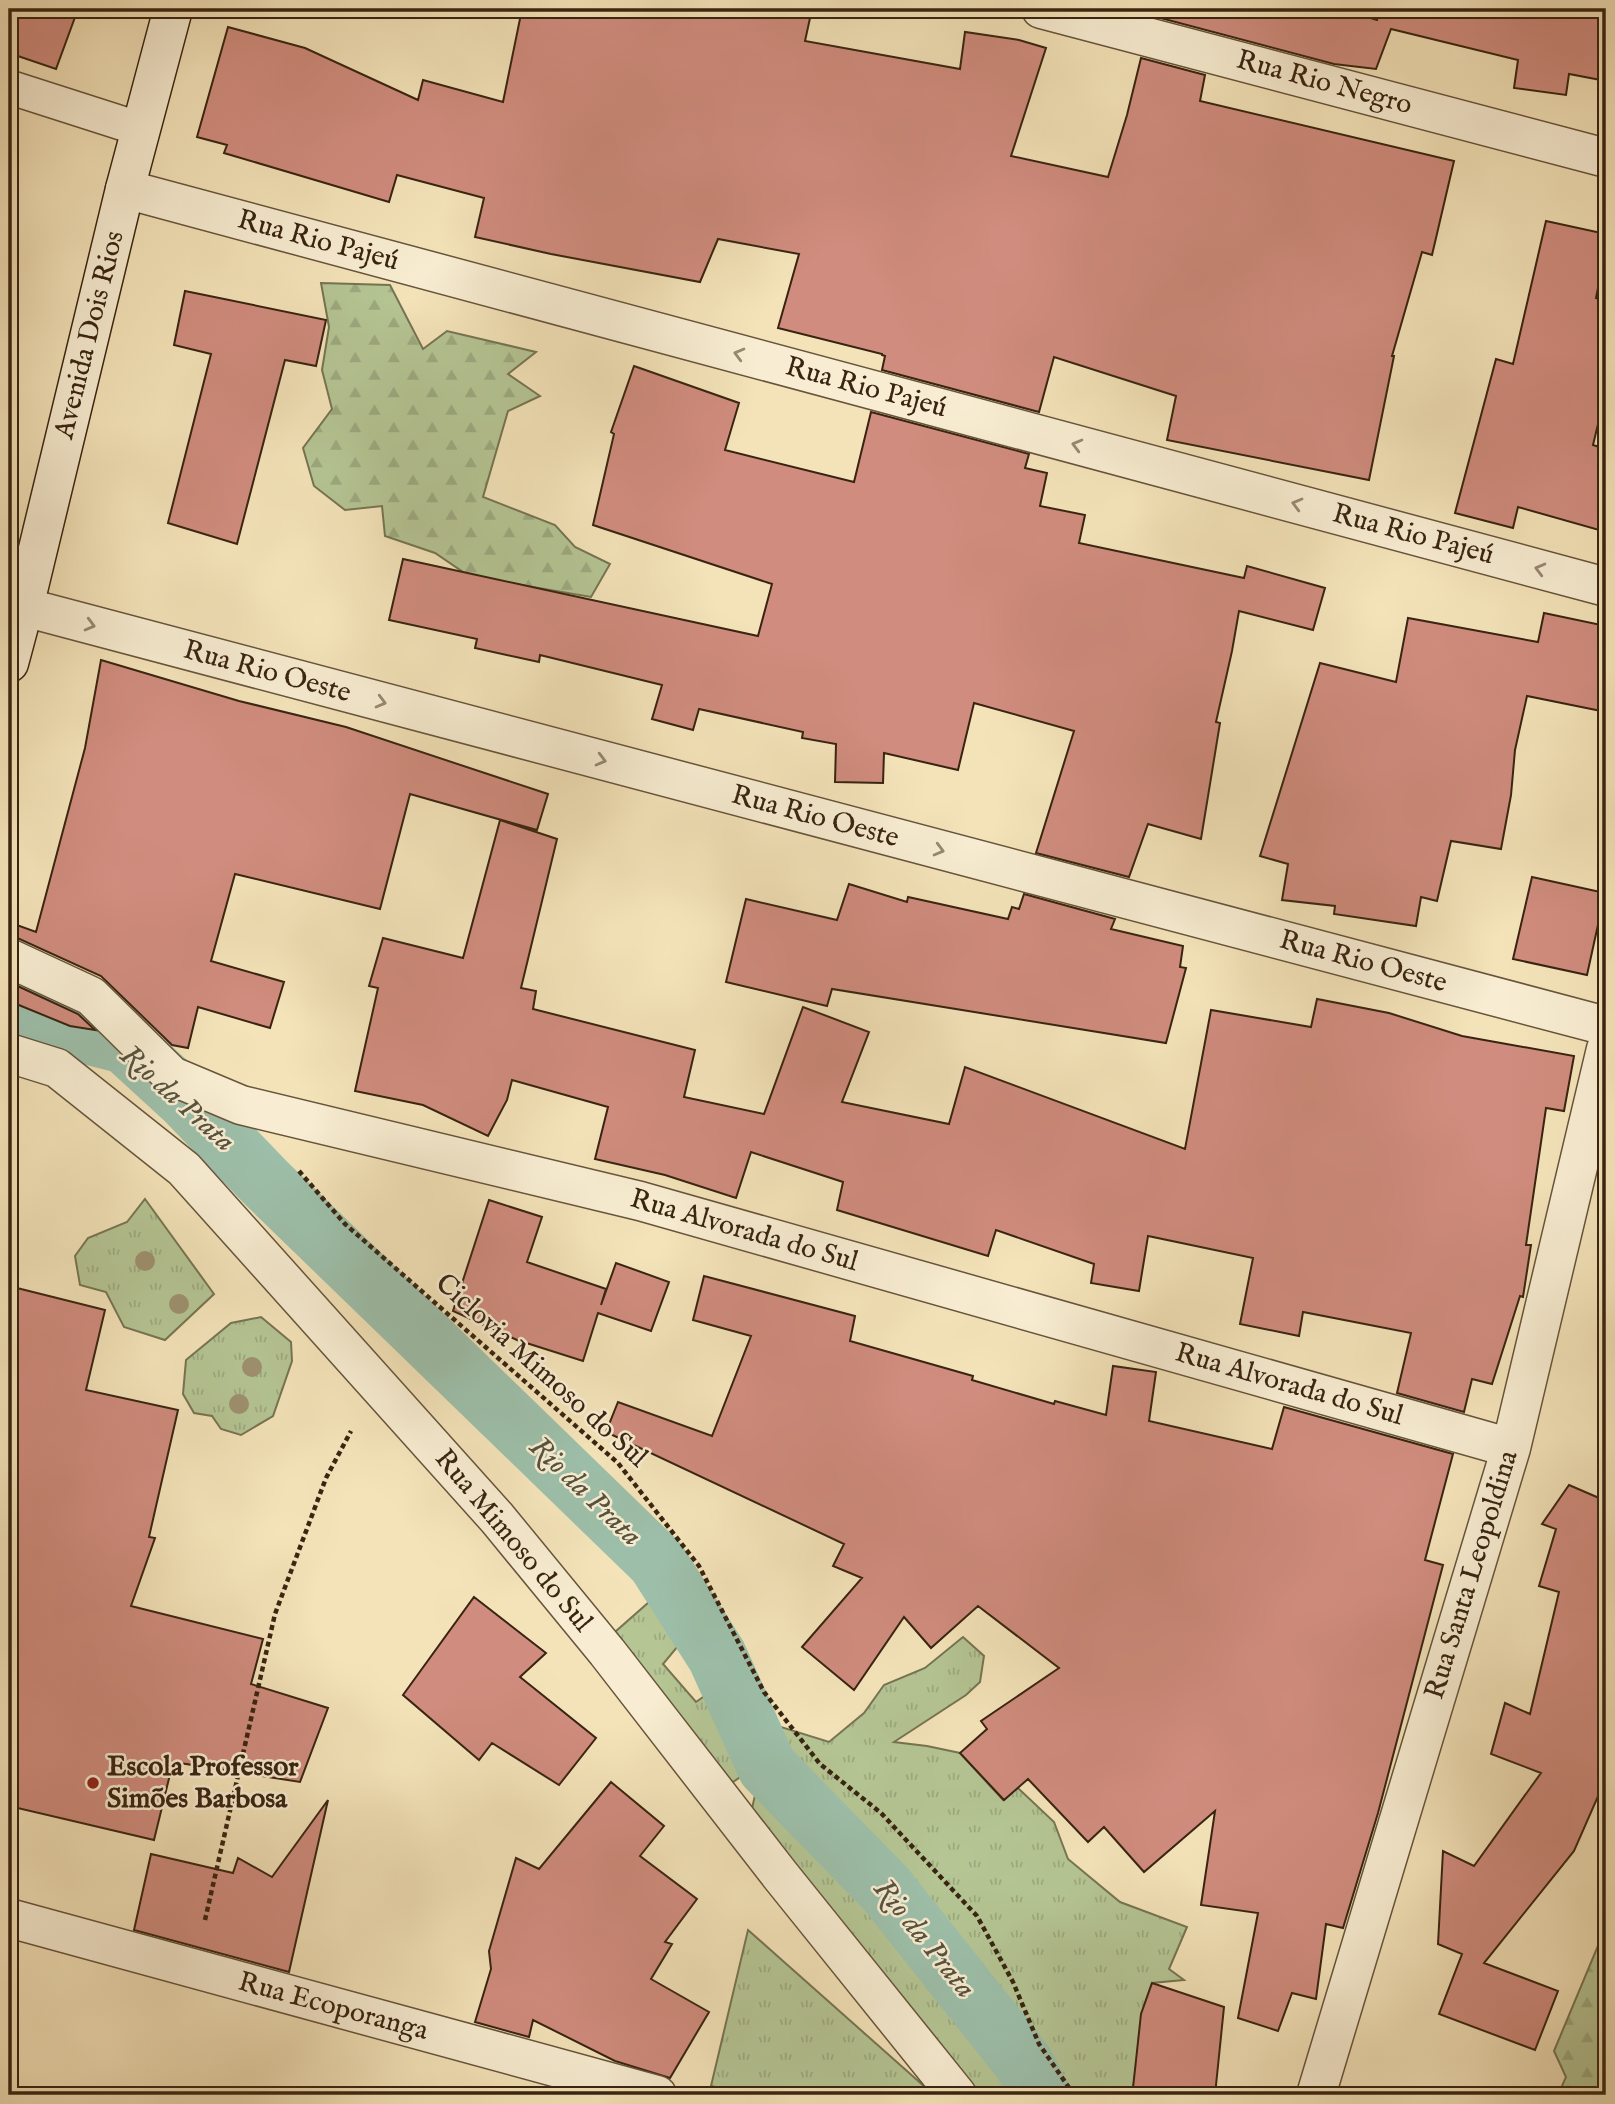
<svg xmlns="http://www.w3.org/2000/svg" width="1615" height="2104" viewBox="0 0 1615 2104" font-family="'IM FELL English',serif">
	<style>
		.grass { fill: url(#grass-tufts); stroke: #767452; stroke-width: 2 }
		.forest { fill: url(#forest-firs); stroke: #767452; stroke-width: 2 }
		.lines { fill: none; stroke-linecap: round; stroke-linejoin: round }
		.canal { stroke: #9dbfaa; stroke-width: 60 }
		.building { fill: #d08c7e; stroke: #382411; stroke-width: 2 }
		.lane-casing { stroke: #67543b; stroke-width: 36 }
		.street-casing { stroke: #67543b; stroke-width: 41 }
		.secondary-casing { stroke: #382411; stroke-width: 41 }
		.path { stroke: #382411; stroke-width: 4.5; stroke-dasharray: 5 3.5; stroke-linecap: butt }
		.lane { stroke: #f8edd2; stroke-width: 33 }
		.street { stroke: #f8edd2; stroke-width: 38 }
		.secondary { stroke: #f8edd2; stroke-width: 38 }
		.tree { fill: #9e906f }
		.oneway { stroke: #988872 }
		.poi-dot { fill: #8f2418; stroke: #f8edd2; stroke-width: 2.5 }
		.labels { text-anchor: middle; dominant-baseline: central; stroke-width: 5; stroke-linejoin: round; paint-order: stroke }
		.street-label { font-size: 28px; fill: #382411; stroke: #f8edd2 }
		.poi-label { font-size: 28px; font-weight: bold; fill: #382411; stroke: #f8edd2; text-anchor: start }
		.water-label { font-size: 30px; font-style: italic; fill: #56523f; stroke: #f8edd2 }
	</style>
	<defs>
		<pattern id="grass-tufts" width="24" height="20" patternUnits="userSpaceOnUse" patternTransform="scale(1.75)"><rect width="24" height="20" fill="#b5c594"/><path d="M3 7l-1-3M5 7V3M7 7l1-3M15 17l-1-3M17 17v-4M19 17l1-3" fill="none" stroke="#9ca97f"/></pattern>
		<pattern id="forest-firs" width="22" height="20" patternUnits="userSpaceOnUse" patternTransform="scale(1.75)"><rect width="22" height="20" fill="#b5c594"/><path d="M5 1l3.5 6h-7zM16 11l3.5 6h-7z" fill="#9ca97f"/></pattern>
	</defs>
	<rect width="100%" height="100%" fill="#f4e3b9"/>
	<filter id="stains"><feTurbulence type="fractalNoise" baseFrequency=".00286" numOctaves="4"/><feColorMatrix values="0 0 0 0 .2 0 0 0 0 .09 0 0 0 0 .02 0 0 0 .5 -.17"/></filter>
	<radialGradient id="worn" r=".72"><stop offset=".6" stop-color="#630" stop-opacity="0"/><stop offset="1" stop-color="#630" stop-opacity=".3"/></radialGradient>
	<!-- grass -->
	<path class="grass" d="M145,1199L214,1294L165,1340L124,1327L106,1292L80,1285L75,1256L88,1238L127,1222Z
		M261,1317L291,1342L292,1361L273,1416L241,1435L221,1429L212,1416L194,1413L183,1394L186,1360L231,1323Z
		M657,1595L688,1634L663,1664L696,1702L740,1671L771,1724L829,1742L864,1713L884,1685L925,1668L963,1637L984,1656L980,1682L966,1695L894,1742L927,1746L960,1753L1003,1800L1018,1788L1054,1822L1068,1859L1120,1902L1187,1927L1169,1969L1184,1980L1152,1983L1144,2007L1133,2088L1148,2095H979L750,1817L756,1791L745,1774L727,1786L615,1632Z
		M748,1930L934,2095H749L711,2086Z"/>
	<!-- forest -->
	<path class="forest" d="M321,283L390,285L423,349L447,331L536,352L508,374L540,396L508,411L483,497L555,525L575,547L610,564L591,597L469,576L435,553L385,536L382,506L345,510L314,486L303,448L332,409L322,370L329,327Z
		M1605,1929L1606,2095H1558L1566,2077L1554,2051Z"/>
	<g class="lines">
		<!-- canal -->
		<path class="canal" d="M9,1014L125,1044L186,1100L266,1183L657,1562L717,1656L767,1767L886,1889L1023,2062L1041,2095"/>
	</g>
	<!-- building -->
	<path class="building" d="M9,9H78L56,69L9,53Z
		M522,9H812L805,41L960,69L965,32L1019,40L1046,48L1011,156L1108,177L1127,115L1141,58L1205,75L1200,101L1454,161L1432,255L1422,252L1392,356H1394L1369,480L1167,440L1176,396L1054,357L1039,412L882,370L885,356L882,355V354L778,328L799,254L718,239L700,282L551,254L475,237L484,198L397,175L389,202L224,153L227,145L197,137L228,27L305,48L418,100L423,80L503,102Z
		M1134,9H1341L1377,20L1379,9H1606V81L1569,74L1566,95L1514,88L1518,60L1391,29L1376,69L1334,64L1134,11Z
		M1546,221L1606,234V248L1596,298L1606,301V391L1593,445L1606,449V532L1518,507L1513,528L1455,513L1496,359L1513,364Z
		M185,291L326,320L316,366L285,360L237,544L168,523L211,354L174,345Z
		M634,366L739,403L725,450L854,482L871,412L1029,454L1025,468L1047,473L1040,506L1085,515L1079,543L1244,578L1247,566L1325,588L1313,630L1239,611L1232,651L1216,722L1220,723L1201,839L1148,824L1129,877L1036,853L1074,731L974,703L958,770L884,753L883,783L835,782L836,744L802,738L803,732L699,709L693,730L652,719L662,685L540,655L539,662L475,648L477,639L389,620L403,559L758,636L772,584L593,525L614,434L611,432Z
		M1544,613L1606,626V712L1527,696L1515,750L1511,795L1501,849L1451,841L1437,901L1421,897L1416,926L1334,914L1335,906L1282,900L1288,864L1260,856L1320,663L1396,682L1408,618L1538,642Z
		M101,660L239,701L346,727L548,794L537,830L410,794L380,909L235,874L211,961L284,982L270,1028L198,1007L188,1048L172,1045L101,976L15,937L17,925L36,932L85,748Z
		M500,820L557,839L521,988L536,991L533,1009L695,1050L684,1097L764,1114L803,1007L869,1032L842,1102L949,1124L965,1067L1185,1149L1211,1010L1311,1027L1317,999L1389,1013L1462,1036L1574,1056L1564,1111L1546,1108L1526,1245H1531L1523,1297L1520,1296L1492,1384L1472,1379L1464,1412L1397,1393L1411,1333L1303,1312L1299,1336L1240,1324L1253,1258L1148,1236L1139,1291L1091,1283L1094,1264L996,1230L988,1256L837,1210L843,1182L751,1152L736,1198L665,1175L595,1159L608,1107L512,1080L507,1100L488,1136L423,1105L355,1091L378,988L369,986L383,938L463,958Z
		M1532,877L1605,893L1587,975L1513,959Z
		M849,884L907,902L908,897L1008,919L1012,907L1019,909L1024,894L1115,919L1111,929L1183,946L1180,967L1186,968L1166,1043L832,989L827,1006L726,982L746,899L837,920Z
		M9,982L78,1014L95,1030L70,1026L9,1001Z
		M489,1200L542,1217L527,1262L606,1289L601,1305L616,1263L669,1282L651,1331L598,1313L583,1361L517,1340L453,1311Z
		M704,1276L855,1316L850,1341L973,1376L972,1380L1054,1404L1055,1401L1106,1415L1113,1366L1156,1372L1149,1421L1272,1449L1284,1407L1453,1454L1425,1560L1443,1565L1378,1813L1343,1928L1326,1924L1316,1999L1292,1993L1278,2031L1238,2018L1258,1913L1201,1905L1215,1811L1144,1872L1104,1827L1088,1842L1028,1779L1004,1800L960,1753L987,1729L981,1721L1059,1668L978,1606L931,1648L904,1617L854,1690L802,1647L862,1578L833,1566L844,1544L606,1432L618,1402L712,1436L751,1336L693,1320Z
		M9,1286L105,1310L86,1390L178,1410L149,1537L155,1538L131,1606L263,1639L251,1684L328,1708L300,1782L173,1762L154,1840L9,1806Z
		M1569,1485L1606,1501V1778L1574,1851L1484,1963L1558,1991L1535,2050L1439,2014L1462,1954L1438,1944L1443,1851L1474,1866L1541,1773L1491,1754L1505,1703L1530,1714L1559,1592L1539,1586L1556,1529L1542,1524Z
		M474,1597L546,1653L520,1677L596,1738L559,1785L492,1743L479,1760L403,1695Z
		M611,1782L664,1826L640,1856L697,1899L665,1942L672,1944L651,1979L709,2012L670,2078L615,2061L533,2020L529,2037L475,2022L491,1969L489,1951L516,1858L539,1869Z
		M328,1800L289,1972L134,1930L151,1854L233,1873L238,1858L272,1877Z
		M1152,1983L1224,2007L1215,2095L1133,2088L1141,2014Z"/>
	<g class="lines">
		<!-- lane casing -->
		<g class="lane-casing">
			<path id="lane" d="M9,87L140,129"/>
		</g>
		<!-- street casing -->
		<g class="street-casing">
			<path id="street" d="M1041,9L1606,158
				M125,189L1606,587
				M24,607L1606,1026
				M9,958L91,996L172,1076L241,1105L640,1201L1511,1448
				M9,1053L57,1068L184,1169L497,1518L607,1652L780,1875L957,2095
				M9,1918L657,2095
				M1316,2095L1511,1448L1606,1049"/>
		</g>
		<!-- secondary casing -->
		<g class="secondary-casing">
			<path id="secondary" d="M9,663L24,607L125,189L173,9"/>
		</g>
		<!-- path -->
		<path class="path" d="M299,1171L345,1224L618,1463L699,1566L764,1692L820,1764L881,1813L977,1916L1013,1982L1039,2044L1074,2095
			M205,1920L275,1614L326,1478L351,1431"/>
		<!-- lane -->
		<use href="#lane" class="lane"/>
		<!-- street -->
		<use href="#street" class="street"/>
		<!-- secondary -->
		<use href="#secondary" class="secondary"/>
	</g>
	<!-- trees -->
	<g class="tree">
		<circle cx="145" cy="1261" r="10"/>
		<circle cx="179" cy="1304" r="10"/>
		<circle cx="252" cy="1367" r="10"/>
		<circle cx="239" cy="1404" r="10"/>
	</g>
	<!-- one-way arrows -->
	<defs><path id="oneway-chevron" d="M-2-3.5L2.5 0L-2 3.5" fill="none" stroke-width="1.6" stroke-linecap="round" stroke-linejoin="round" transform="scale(1.75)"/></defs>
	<g class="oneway">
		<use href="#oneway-chevron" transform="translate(739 354) rotate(-165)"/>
		<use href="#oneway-chevron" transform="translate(1077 445) rotate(-165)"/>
		<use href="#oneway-chevron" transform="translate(1297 504) rotate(-165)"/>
		<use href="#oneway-chevron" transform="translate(1540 569) rotate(-165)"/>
		<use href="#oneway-chevron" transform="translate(90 625) rotate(15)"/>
		<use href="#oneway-chevron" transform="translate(381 702) rotate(15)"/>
		<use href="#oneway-chevron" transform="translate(601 760) rotate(15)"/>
		<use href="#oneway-chevron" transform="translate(939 850) rotate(15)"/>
	</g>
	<!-- markers -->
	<circle class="poi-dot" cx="93" cy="1783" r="7"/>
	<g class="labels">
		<!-- street labels -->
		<g class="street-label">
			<text transform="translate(1324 83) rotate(15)">Rua Rio Negro</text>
			<text transform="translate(318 241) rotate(15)">Rua Rio Pajeú</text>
			<text transform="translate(90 335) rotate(-76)">Avenida Dois Rios</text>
			<text transform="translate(866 388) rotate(15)">Rua Rio Pajeú</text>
			<text transform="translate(1413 535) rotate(15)">Rua Rio Pajeú</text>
			<text transform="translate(267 672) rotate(15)">Rua Rio Oeste</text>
			<text transform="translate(815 817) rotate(15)">Rua Rio Oeste</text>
			<text transform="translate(1363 962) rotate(15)">Rua Rio Oeste</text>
			<text transform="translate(744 1231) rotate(16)">Rua Alvorada do Sul</text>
			<text transform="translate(541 1371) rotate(42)">Ciclovia Mimoso do Sul</text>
			<text transform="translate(1289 1385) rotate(16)">Rua Alvorada do Sul</text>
			<text transform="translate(513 1541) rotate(50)">Rua Mimoso do Sul</text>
			<text transform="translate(1472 1575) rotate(-73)">Rua Santa Leopoldina</text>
			<text transform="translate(333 2007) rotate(15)">Rua Ecoporanga</text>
		</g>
		<!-- poi labels -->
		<g class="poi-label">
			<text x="107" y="1767">Escola Professor<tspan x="107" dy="32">Simões Barbosa</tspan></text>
		</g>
		<!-- water labels -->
		<g class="water-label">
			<text transform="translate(177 1099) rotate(42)">Rio da Prata</text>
			<text transform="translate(585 1492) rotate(44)">Rio da Prata</text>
			<text transform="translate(924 1939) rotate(51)">Rio da Prata</text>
		</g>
	</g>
	<!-- margin -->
	<rect width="1615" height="2104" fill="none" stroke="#f4e3b9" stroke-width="35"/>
	<rect x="10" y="10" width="1594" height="2083" fill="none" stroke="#382411" stroke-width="3.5"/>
	<rect x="18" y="18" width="1580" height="2069" fill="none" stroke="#382411" stroke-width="2"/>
	<rect width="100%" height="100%" filter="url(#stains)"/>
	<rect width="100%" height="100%" fill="url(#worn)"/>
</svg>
